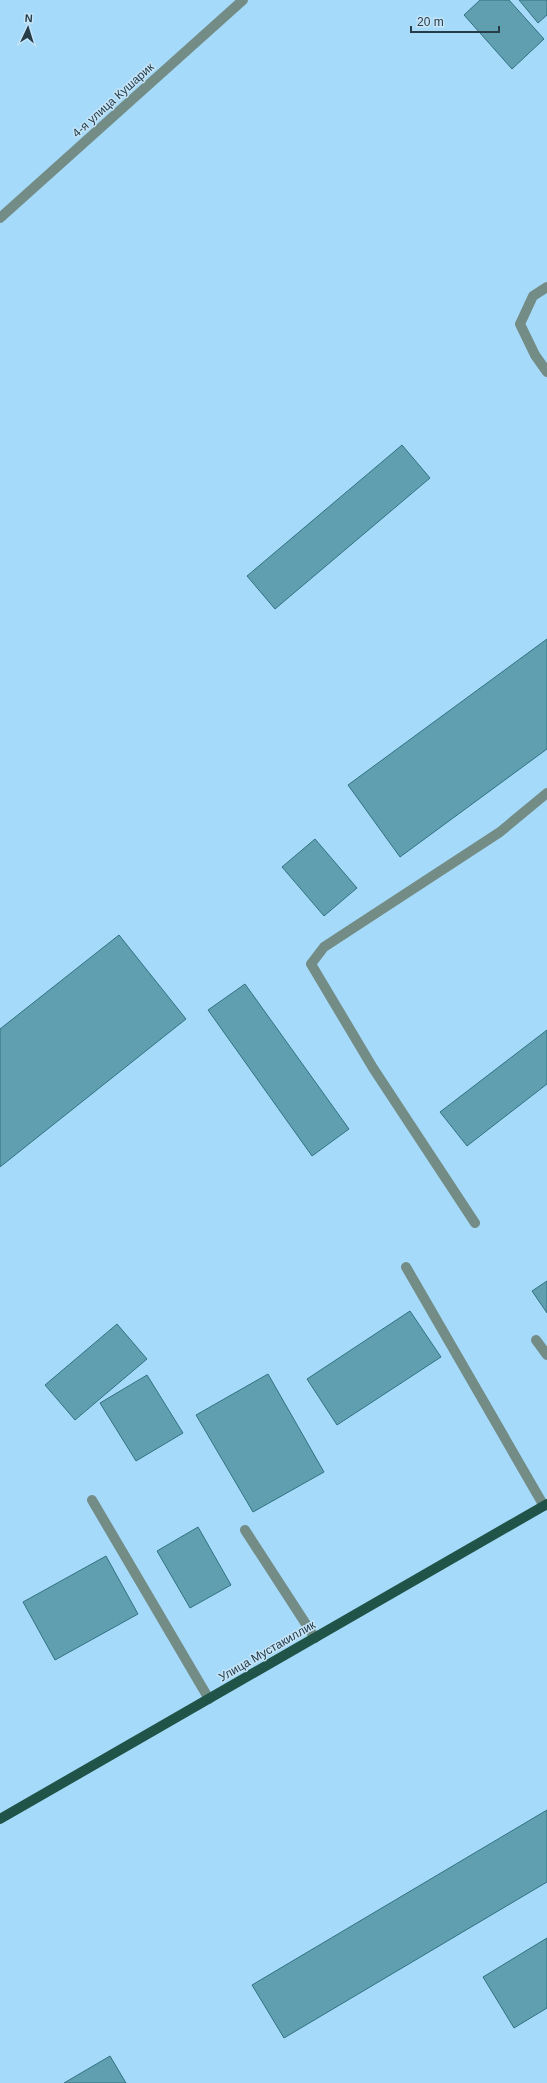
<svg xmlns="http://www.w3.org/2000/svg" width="547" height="2083" viewBox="0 0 547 2083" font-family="Arial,sans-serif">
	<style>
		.building { fill: #5f9faf; stroke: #327383 }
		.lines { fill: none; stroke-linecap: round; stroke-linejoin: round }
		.minor { stroke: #738d86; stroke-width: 10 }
		.major { stroke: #205448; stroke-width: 10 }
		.labels { text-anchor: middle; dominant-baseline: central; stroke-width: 3; stroke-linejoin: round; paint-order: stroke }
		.street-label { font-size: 12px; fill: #263c48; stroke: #c5e4f8 }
	</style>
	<rect width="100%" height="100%" fill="#a6dafa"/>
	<!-- building -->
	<path class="building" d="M480,0H509L544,39L512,69L464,15Z
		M519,0H547V15L538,23Z
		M402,445L430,478L275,609L247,576Z
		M547,639V749L400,857L348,785Z
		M315,839L357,888L324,916L282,867Z
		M119,935L186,1019L0,1167V1029Z
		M245,984L349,1129L312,1156L208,1010Z
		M547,1030V1084L467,1146L440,1112Z
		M547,1281V1313L532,1291Z
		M410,1311L441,1357L337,1425L307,1379Z
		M117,1324L147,1359L75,1420L45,1385Z
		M268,1374L324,1472L253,1512L196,1415Z
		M147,1375L183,1433L136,1461L100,1403Z
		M198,1527L231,1585L190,1608L157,1551Z
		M106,1556L138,1614L55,1660L23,1602Z
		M547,1810V1882L284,2038L252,1985Z
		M547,1938V2008L514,2028L483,1977Z
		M110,2056L126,2083H64Z"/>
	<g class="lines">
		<!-- minor -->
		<path class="minor" d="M0,218L243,0
			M547,287L533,296L520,324L535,355L547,372
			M475,1223L373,1068L311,964L324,947L500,832L547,793
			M406,1267L544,1506
			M536,1340L547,1355
			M92,1500L209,1699
			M245,1530L315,1638"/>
		<!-- major -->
		<path class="major" d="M0,1819L547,1504"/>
	</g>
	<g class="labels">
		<!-- street labels -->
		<g class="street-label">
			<text transform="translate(113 100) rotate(-42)">4-я улица Кушарик</text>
			<text transform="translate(267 1651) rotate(-30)">Улица Мустакиллик</text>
		</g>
	</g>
	<!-- north arrow -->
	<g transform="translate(28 28) rotate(4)" stroke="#c5e4f8" stroke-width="3" paint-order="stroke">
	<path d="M0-3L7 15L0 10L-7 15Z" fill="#263c48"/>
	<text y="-6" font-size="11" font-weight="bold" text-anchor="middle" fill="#263c48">N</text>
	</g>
	<!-- scale -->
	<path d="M411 26v6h88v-6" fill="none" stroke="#263c48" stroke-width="2"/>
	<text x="417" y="26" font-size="12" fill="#263c48" stroke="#c5e4f8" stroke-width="3" paint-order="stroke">20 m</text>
</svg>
